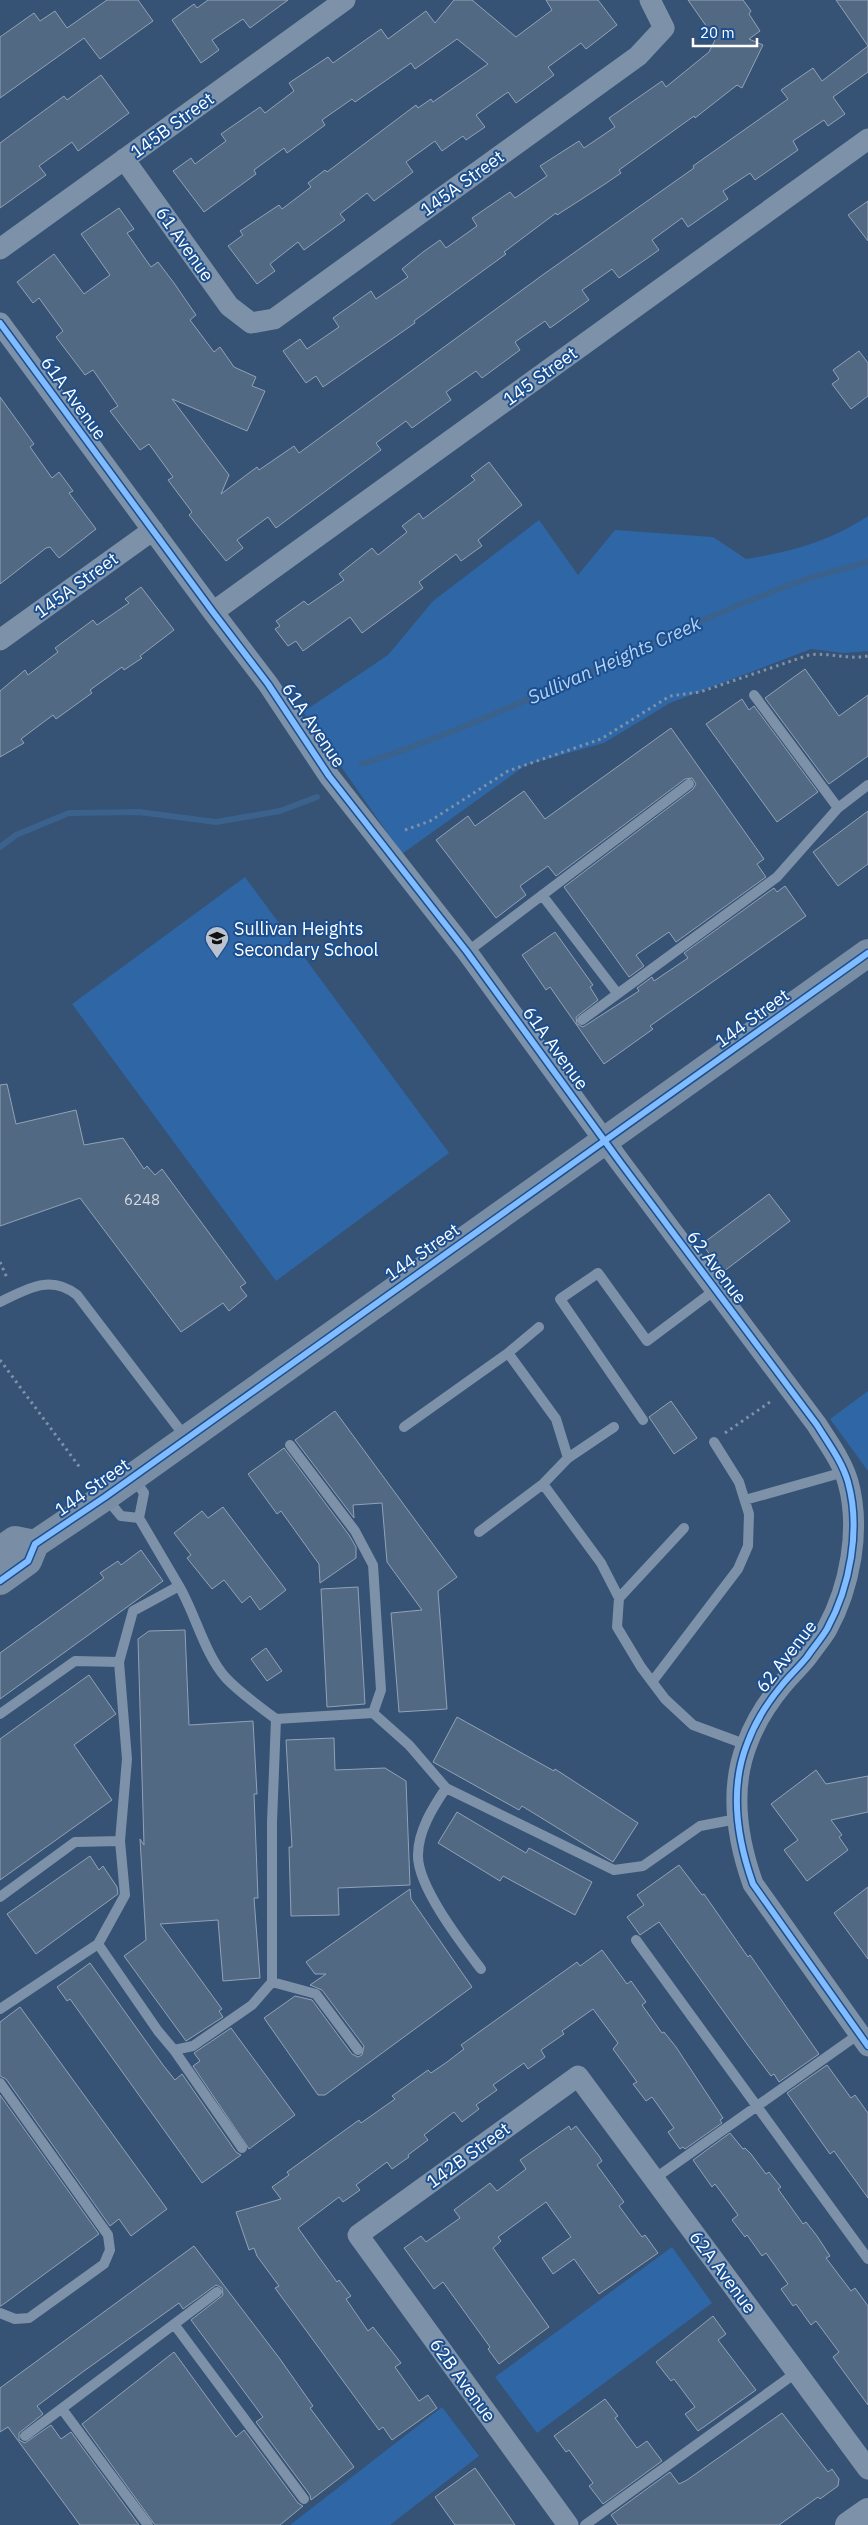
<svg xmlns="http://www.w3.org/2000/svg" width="868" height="2525" viewBox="0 0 868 2525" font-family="'IBM Plex Sans',sans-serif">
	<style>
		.green { fill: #2f66a5 }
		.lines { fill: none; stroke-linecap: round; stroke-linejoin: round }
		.stream { stroke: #3b618d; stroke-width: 6 }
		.building { fill: #526984; stroke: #92a2b6 }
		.path { stroke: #7d92a8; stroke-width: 3; stroke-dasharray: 2.5 4; stroke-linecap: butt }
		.service { stroke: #7d92a8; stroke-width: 10 }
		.minor { stroke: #7d92a8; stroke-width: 21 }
		.tertiary { stroke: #7d92a8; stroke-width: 26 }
		.secondary { stroke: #798da4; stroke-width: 28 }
		.cycleway-casing { stroke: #1b4f8f; stroke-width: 9 }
		.cycleway { stroke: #80bcff; stroke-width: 6 }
		.labels { text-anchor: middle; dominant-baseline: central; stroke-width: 4; stroke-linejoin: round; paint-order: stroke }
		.number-label { font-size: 15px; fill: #d4dae0 }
		.street-label { font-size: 18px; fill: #fff; stroke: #1b4f8f }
		.poi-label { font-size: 18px; fill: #fff; stroke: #1b4f8f; text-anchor: start }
		.water-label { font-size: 19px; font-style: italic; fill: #b5d3f5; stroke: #1b4f8f }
	</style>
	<rect width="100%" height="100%" fill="#365274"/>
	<!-- green -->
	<path class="green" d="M868,516V651L844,653L811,649L670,703L604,743L526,765L402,854L303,712L388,655L433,601L539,520L578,575L615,530L713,537L746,559C790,552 831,541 868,516Z
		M245,877L449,1153L276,1281L72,1004Z
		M868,1391V1471L830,1419Z
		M672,2247L712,2303L537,2433L495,2377Z
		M442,2407L479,2456L390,2525H290Z"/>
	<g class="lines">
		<!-- stream -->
		<path class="stream" d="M362,764C510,717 649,637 795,583C819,574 844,569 868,562
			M0,847L16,835L69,813L139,812L216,822L280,811L317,797"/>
	</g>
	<!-- building -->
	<path class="building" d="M107,0H138L153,21L100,59L84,38L0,98V37L34,13L40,21L55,11L67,28Z
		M208,0H288L250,28L243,19L212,40L219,50L201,63L172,20L194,4L197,8Z
		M454,0H472L516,37L552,10L546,0H598L617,25L586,49L581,43L548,67L554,75L516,103L508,92L476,115L485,127L466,140L463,136L442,151L435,141L406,162L413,172L374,201L367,193L340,214L345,220L304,250L298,242L270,264L275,271L257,284L228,246L243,235L240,231L279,205L282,209L311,187L308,183L325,170L327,172L416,105L418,108L431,99L433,102L488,64L457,39L415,69L411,63L355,102L352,99L322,120L325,125L287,153L284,148L254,170L256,174L204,212L173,171L191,158L195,164L226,141L221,134L260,107L265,113L294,91L289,83L328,57L333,63L381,29L388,39L426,11L435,23Z
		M688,0H743L751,11L749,14L760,31L749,39L763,45L742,88L737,85L695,118L694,116L619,170L621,173L605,184L557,215L556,213L504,252L506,254L414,321L415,323L323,387L316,376L306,383L283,351L300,339L307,349L339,327L333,318L371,291L376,299L408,277L402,269L423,252L440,240L446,248L477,226L472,218L510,192L515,198L547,176L540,166L579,141L584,148L615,127L609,118L662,81L666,87L709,52L718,34L709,30Z
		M836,0H868V46Z
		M868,46V72L833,97L845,114L828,126L824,120L793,141L798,150L755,180L750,173L723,191L728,199L688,227L682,218L652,240L659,250L619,278L612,269L582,290L589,300L550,328L545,321L515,342L520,350L482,378L476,371L446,392L451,400L412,428L406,421L376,443L381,450L276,528L268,517L237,540L243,548L226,561L189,515L192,512L168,480L173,477L149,444L140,450L110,411L118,406L93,370L85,375L56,337L63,331L39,298L33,303L17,282L54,254L84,294L110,275L81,234L119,208L134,229L127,233L151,267L158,262L174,283L196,315L190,320L214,352L220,347L234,367L256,377L252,386L265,391L247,431L172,399L229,475L221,494L257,467L259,470L294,446L299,453L544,274L694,168L693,166L788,99L781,90L813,68L822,81Z
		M101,75L129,113L78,151L72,142L39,166L46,175L0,208V143L64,96L67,100Z
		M868,201V241L848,215Z
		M859,351L868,363V396L851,409L832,384L839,379L833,370Z
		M0,397L34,444L30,447L52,478L59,472L73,491L69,493L96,529L59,558L50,547L46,548L0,584Z
		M489,462L522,505L478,540L482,546L461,561L456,554L419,582L423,588L362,633L350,617L303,651L296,641L288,646L275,629L280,626L276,621L304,601L308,605L344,580L339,574L372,548L378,555L407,532L402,526L419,513L423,519L475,480L471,476Z
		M141,587L174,630L140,656L142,658L124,670L122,667L90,690L92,693L56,719L53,715L21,739L24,743L0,757V691L25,670L28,675L58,652L55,648L93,620L97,625L129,603L125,599Z
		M805,669L839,716L868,695V756L829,784L765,698Z
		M742,699L749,710L754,706L818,792L777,822L706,724Z
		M671,728L764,859L757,864L766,877L676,942L669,932L636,955L644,966L629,977L564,887L693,789L696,784L692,778L685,779L556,876L548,866L520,886L526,895L496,918L436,840L468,816L475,826L524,791L545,819Z
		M868,811V864L838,886L813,852Z
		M785,886L806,916L650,1026L653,1029L604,1064L550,987L546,990L522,955L555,932L593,985L590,987L598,1000L576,1017L577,1024L583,1027L639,991L637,988L652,977L654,981L688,958L684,953L774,888L777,892Z
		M7,1084L16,1124L76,1110L84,1145L123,1138L144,1169L147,1166L155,1175L162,1169L246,1283L240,1287L247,1296L229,1311L223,1303L181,1332L80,1198L0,1226V1085Z
		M769,1194L790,1221L723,1272L702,1244Z
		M671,1401L697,1438L674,1454L649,1417Z
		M335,1411L457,1577L438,1591L447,1709L399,1712L391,1613L422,1610L387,1562L382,1503L353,1505L354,1518L295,1440Z
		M284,1448L349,1535L356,1547V1558L320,1583L319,1564L281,1511L277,1514L248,1474Z
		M223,1507L286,1590L260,1610L250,1596L242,1603L224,1580L212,1589L187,1558L191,1555L174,1533L202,1511L208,1518Z
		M141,1550L163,1581L0,1699V1653L104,1578L100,1573L118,1561L121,1565Z
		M358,1587L365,1704L327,1707L321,1589Z
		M185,1630L189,1725L253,1721L257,1794H254L258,1898H254L260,1978L223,1981L218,1920L160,1924L222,2009L219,2011L223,2017L186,2041L124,1956L146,1940L140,1839L144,1845L138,1639L149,1631Z
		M266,1648L282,1671L267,1681L251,1659Z
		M89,1675L116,1714L74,1745L112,1800L0,1880V1739Z
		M457,1717L554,1771L555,1769L638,1823L613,1862L522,1806L519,1810L433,1762Z
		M334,1738L335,1770L385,1768L406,1781L410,1885L338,1888L339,1915L291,1916L289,1847H292L286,1740Z
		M816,1770L826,1784L868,1776V1812L831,1820L842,1835L839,1837L848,1850L807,1881L784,1850L798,1840L771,1804Z
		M457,1812L526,1853L529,1848L592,1882L575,1915L503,1876L500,1881L438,1843Z
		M90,1856L99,1870L103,1866L117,1887L118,1894L36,1954L7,1914Z
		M679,1865L702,1895L704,1894L748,1957L750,1955L819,2054L779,2082L774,2074L771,2076L747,2044L659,1922L640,1935L627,1917L644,1905L637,1895Z
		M868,1887V1959L834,1913Z
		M410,1889L411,1899L472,1987L325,2095H318L264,2018L295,1996L312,2000L352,2054L358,2057L362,2055L364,2046L322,1990L310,1985L326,1974H315L306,1962Z
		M602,1950L627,1984L631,1981L646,2002L642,2005L662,2033L664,2032L676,2047L723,2118L720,2120L722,2123L685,2149L683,2147L680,2149L668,2132L674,2128L652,2097L646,2101L633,2084L637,2082L613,2049L618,2043L593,2009L562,2031L564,2034L541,2050L545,2057L528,2069L524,2063L493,2085L497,2090L476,2105L479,2109L462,2122L454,2112L424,2135L428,2140L408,2155L409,2157L392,2169L387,2162L356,2185L360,2190L343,2202L339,2197L298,2228L337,2282L339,2280L351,2296L346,2299L368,2331L373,2327L401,2363L395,2367L419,2401L428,2395L437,2408L392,2440L383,2427L379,2430L275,2288L279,2286L257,2256L254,2248L249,2250L236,2212L281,2199L272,2187L289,2175L287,2172L359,2120L361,2123L395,2099L392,2096L428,2070L431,2073L447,2062L464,2049L461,2045L577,1962L580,1966Z
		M90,1963L163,2065L175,2080L182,2074L236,2152L241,2155L202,2183L70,1999L67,2001L57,1987Z
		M20,2007L167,2209L131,2236L119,2219L110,2226L6,2079L0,2076V2022Z
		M231,2028L295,2115L249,2149L193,2066L200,2061L194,2053Z
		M827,2065L851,2098L855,2095L868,2113V2198L834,2151L830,2154L787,2093Z
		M0,2095L99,2234L1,2306H0Z
		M569,2126L571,2130L576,2126L599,2156L602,2161L597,2165L624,2202L619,2206L642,2237L645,2235L658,2253L599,2294L574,2259L553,2274L542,2258L571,2237L546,2202L498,2237L501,2241L493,2248L549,2327L499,2364L488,2349L490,2347L443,2282L434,2289L404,2248L421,2236L426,2242L460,2218L454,2210L490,2183L497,2191L526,2169L520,2160Z
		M730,2133L743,2149L745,2148L751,2154L766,2174L769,2172L781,2187L778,2189L803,2224L806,2222L817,2236L830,2256L826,2258L851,2291L855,2288L868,2306V2405L833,2357L839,2352L816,2321L811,2325L796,2304L793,2306L781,2289L788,2284L766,2253L762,2256L747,2235L745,2237L732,2220L738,2215L715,2184L712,2187L693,2160Z
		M194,2246L280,2359L313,2406L310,2408L354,2467L311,2500L310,2495L256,2422L263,2417L191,2320L223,2295L222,2288L216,2285L183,2309L179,2303L84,2371L37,2406L43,2414L19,2433V2440L25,2443L51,2425L61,2439L71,2432L139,2525H80L8,2427L0,2432V2388Z
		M713,2316L726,2334L718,2340L756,2390L698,2431L685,2414L695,2407L674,2379L671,2381L656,2362Z
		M174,2352L236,2437L244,2430L298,2503L303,2506L280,2525H155L82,2424Z
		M605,2399L618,2416L615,2418L637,2448L647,2441L662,2461L603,2504L589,2486L593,2483L569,2450L566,2452L554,2436Z
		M782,2413L828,2472L832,2469L839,2479L838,2486L820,2499L818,2497L779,2525H618L611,2515L670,2472L679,2484L687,2480Z
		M475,2468L509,2516L515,2525H455L435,2497Z"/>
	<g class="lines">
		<!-- path -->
		<path class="path" d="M405,830L430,821L508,771L601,739L670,696L700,692L809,655C828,652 848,660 868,656
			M0,1262L7,1278
			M0,1360L81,1469
			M725,1433L770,1402"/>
		<!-- service -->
		<path class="service" d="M754,695L838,808
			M542,895L617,993
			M467,952L689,784
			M582,1020L777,877L838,808L868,785
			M0,1302C27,1289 50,1274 77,1295L186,1438
			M508,1353L539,1327
			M643,1420L560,1299L598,1273L647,1341L715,1290
			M404,1427L508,1353L556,1419L568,1458L543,1484L601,1563L619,1598L617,1627L641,1667L665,1699L693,1725L747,1745
			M568,1458L614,1427
			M106,1498L121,1516L139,1518
			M745,1500L844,1472
			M479,1532L543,1484
			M619,1598L684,1528
			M652,1682L738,1569L748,1546L749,1514L739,1482L714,1442
			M373,1713L409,1745L446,1788L614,1870L643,1866L700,1826L737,1819
			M0,1714L75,1661L119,1662
			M276,1719L373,1713L381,1690L373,1565L355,1531L290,1445
			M446,1788C433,1807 418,1831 418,1855C417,1886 462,1944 481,1969
			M0,1897L75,1842L120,1841
			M636,1940L868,2259
			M98,1944L158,2031L174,2050L193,2046L252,2005L272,1982V1822L276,1719C259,1706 240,1693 226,1678C205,1655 195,1613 179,1586
			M272,1982L316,1994L358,2050
			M0,2009L98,1944L125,1895L120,1841L127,1759L119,1662L133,1611L179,1586L139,1518L144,1493L134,1479
			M174,2050L242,2148
			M0,2083L108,2235L110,2250L104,2264L29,2318L15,2319L0,2313
			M654,2179L859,2034
			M174,2324L304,2499
			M62,2409L148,2525
			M25,2436L217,2292
			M585,2525L797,2372"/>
		<!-- minor -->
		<path class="minor" d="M124,159L229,306L251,323L274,319L638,56L664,28L650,0
			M0,249L345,0
			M0,323L213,612L268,684L329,776L467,952L620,1162L817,1425C828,1443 842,1461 848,1482C861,1529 850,1587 827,1629C821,1639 813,1648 807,1657C799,1667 790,1675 782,1685C767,1703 755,1722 747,1744C729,1790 737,1839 753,1884L868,2046
			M213,612L868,139
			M0,640L153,530
			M568,2525L358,2235L578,2076L868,2469"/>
		<!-- tertiary -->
		<path class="tertiary" d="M848,2525L868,2511"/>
		<!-- secondary -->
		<path class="secondary" d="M0,1550L15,1540L35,1544
			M0,1581L28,1561L35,1544L105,1497L868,953"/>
		<!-- cycleway casing -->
		<g class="cycleway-casing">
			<path id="cycleway" d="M0,323L213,612L268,684L329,776L467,952L620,1162L817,1425C828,1443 842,1461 848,1482C861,1529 850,1587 827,1629C821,1639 813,1648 807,1657C799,1667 790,1675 782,1685C767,1703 755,1722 747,1744C729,1790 737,1839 753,1884L868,2046
				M0,1581L28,1561L35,1544L105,1497L868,953"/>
		</g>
		<!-- cycleway -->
		<use href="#cycleway" class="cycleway"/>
	</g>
	<!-- icons -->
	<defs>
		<g id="school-pin" transform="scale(1.25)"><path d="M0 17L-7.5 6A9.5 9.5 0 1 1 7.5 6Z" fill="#b9c2ce" stroke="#1b4f8f"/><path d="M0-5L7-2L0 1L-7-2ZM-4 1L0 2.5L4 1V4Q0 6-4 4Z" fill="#111"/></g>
	</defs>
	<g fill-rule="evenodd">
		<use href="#school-pin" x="217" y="938"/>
	</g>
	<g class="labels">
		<!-- number labels -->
		<g class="number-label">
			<text x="142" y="1199">6248</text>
		</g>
		<!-- street labels -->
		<g class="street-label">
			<text transform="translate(172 125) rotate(-36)">145B Street</text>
			<text transform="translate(462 183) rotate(-36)">145A Street</text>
			<text transform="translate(185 244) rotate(55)">61 Avenue</text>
			<text transform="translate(540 376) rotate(-36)">145 Street</text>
			<text transform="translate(74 398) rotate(54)">61A Avenue</text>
			<text transform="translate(76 585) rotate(-36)">145A Street</text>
			<text transform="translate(314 725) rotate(56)">61A Avenue</text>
			<text transform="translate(752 1018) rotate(-36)">144 Street</text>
			<text transform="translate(556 1048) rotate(54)">61A Avenue</text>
			<text transform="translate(422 1252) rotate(-35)">144 Street</text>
			<text transform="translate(717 1267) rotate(53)">62 Avenue</text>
			<text transform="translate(92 1487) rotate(-35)">144 Street</text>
			<text transform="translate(786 1656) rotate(-52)">62 Avenue</text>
			<text transform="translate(468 2155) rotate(-36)">142B Street</text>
			<text transform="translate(723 2272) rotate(53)">62A Avenue</text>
			<text transform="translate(463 2380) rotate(54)">62B Avenue</text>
		</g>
		<!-- poi labels -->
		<g class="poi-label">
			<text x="234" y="928">Sullivan Heights<tspan x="234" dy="21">Secondary School</tspan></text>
		</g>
		<!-- water labels -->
		<g class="water-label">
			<text transform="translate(614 660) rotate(-24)">Sullivan Heights Creek</text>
		</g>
	</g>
	<!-- scale -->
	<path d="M693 38v8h64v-8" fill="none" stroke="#ffffff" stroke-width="2.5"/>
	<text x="700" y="38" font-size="15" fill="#ffffff" stroke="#1b4f8f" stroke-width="4" paint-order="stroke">20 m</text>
</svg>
